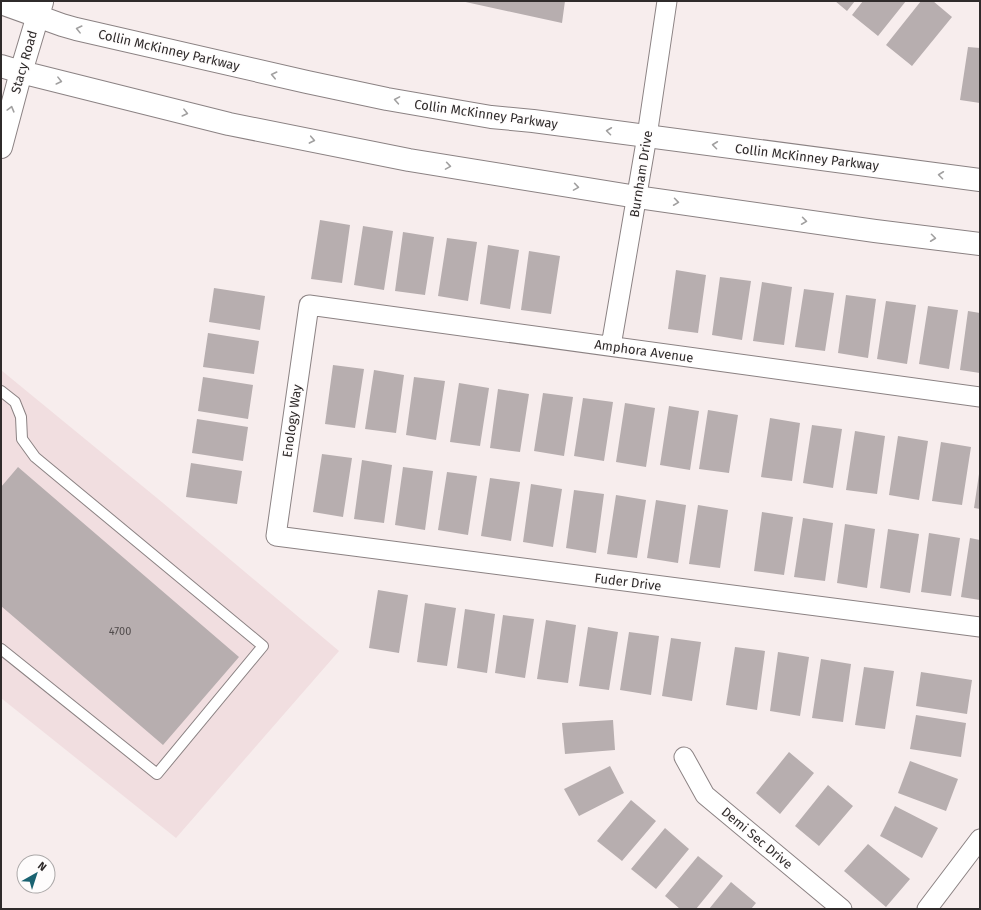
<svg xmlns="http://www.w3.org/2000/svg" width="981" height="910" viewBox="0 0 981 910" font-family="'Fira Sans',sans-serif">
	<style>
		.built { fill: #f1dee0 }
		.building { fill: #b7aeaf }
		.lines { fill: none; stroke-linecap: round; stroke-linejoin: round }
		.lane-casing { stroke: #8b8283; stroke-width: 12 }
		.street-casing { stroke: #8b8283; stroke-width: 21 }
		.secondary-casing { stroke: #8b8283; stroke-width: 24 }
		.lane { stroke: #fff; stroke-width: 10 }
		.street { stroke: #fff; stroke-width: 19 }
		.secondary { stroke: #fff; stroke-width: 22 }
		.oneway { stroke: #a1a0a0 }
		.labels { text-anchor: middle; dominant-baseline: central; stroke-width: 3; stroke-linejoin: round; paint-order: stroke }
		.number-label { font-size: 11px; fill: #514c4c }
		.street-label { font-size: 13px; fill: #2f2b2b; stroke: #fefcfc }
	</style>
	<rect width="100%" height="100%" fill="#f7eded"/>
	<!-- built -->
	<path class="built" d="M1,370L163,503L339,651L176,838L1,698Z"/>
	<!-- building -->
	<path class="building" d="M461,1H565L562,23Z
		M835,1H855L847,11Z
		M863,1H906L878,36L852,15Z
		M921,1H933L952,17L912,66L886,45Z
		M968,47L980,48V103L960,100Z
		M320,220L350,225L342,283L311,279Z
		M363,226L393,231L384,290L354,285Z
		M403,232L434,237L425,295L395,291Z
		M447,238L477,242L468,301L438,296Z
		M488,245L519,250L510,309L480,304Z
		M529,251L560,256L551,314L521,310Z
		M676,270L706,275L698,333L668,329Z
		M720,277L751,281L742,340L712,335Z
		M762,282L792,287L784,345L753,341Z
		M214,288L265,296L260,330L209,322Z
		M804,289L834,293L825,351L795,347Z
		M846,295L876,299L868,358L838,353Z
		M886,301L916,305L907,364L877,359Z
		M928,306L958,310L949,369L919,364Z
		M968,311L980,313V373L960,370Z
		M208,333L259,341L254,374L203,367Z
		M333,365L364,369L355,428L325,424Z
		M374,370L404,375L396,433L365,429Z
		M203,377L253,385L248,419L198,411Z
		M414,377L445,381L436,440L406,435Z
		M459,383L489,388L480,446L450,442Z
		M498,389L529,394L520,452L490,448Z
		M543,393L573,397L564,456L534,451Z
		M583,398L613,402L604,461L574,456Z
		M625,403L655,408L646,467L616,462Z
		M669,406L699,411L690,470L660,465Z
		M708,410L738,415L729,473L699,469Z
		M770,418L800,423L792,481L761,477Z
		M197,419L248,427L243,461L192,453Z
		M812,425L842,429L833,488L803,483Z
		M855,431L885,436L877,494L846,490Z
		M898,436L928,441L919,500L889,495Z
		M941,442L971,447L962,505L932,501Z
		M322,454L352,458L343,517L313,512Z
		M362,460L392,465L384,523L354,519Z
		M191,463L242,471L237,504L186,497Z
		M18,467L239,657L163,745L1,606V487Z
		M403,467L433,471L425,530L395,525Z
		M447,472L477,476L468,535L438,530Z
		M979,474H980V509L974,508Z
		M490,478L520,482L511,541L481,536Z
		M531,484L562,489L553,547L523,542Z
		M574,490L604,494L596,553L566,548Z
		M616,495L646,500L637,558L607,554Z
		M656,500L686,505L678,563L647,558Z
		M698,505L728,510L720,568L689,564Z
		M762,512L793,517L784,575L754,571Z
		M803,518L833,523L825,581L794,577Z
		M845,524L875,529L867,588L837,583Z
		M888,529L919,534L910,593L880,588Z
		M929,533L960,538L951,596L921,592Z
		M970,538L980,540V600L961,597Z
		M378,590L408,595L399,653L369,648Z
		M425,603L456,608L447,666L417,662Z
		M465,609L495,614L487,673L457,668Z
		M503,615L534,619L525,678L495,673Z
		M546,620L576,625L568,683L537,679Z
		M588,627L618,632L609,690L579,686Z
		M629,632L659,636L651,695L620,690Z
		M671,638L701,642L692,701L662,696Z
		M735,647L765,651L757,710L726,705Z
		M778,652L809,657L800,716L770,711Z
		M821,659L851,664L843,722L812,718Z
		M864,667L894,671L885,729L855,725Z
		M921,672L972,680L967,714L916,706Z
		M916,715L966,723L961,757L910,749Z
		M613,720L615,750L565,754L562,723Z
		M789,752L814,773L780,814L756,793Z
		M910,761L958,779L946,811L898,793Z
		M610,766L624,793L579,816L564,789Z
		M828,785L853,806L819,846L795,826Z
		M631,800L656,821L622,861L597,841Z
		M895,806L938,828L922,858L880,836Z
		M665,828L689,849L656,889L631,869Z
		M868,844L910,879L886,907L844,871Z
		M698,856L723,876L696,909H680L665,896Z
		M731,882L756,903L751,909H709Z"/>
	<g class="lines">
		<!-- lane casing -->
		<g class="lane-casing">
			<path id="lane" d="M1,391L15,402L21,417L22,439L35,457L263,646L157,774L1,649"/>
		</g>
		<!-- street casing -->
		<g class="street-casing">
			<path id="street" d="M611,346L647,136L667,1
				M980,397L309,305L276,536L980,627
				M684,757L705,795L842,909
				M927,909L980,839"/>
		</g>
		<!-- secondary casing -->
		<g class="secondary-casing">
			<path id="secondary" d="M1,3L62,25L76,29L307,82L387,99L491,117L533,121L980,180
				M1,66L21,72L229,124L409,160L637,197L875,231L980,244
				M1,147L21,72L42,2"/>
		</g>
		<!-- lane -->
		<use href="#lane" class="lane"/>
		<!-- street -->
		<use href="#street" class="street"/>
		<!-- secondary -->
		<use href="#secondary" class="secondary"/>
	</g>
	<!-- one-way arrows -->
	<defs><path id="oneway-chevron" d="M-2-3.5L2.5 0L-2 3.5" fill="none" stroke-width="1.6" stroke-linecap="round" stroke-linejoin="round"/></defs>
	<g class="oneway">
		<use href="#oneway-chevron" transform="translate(79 29) rotate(-166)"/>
		<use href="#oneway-chevron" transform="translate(274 75) rotate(-167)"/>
		<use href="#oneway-chevron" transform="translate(59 81) rotate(14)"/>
		<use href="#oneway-chevron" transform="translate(397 100) rotate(-170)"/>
		<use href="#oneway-chevron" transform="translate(11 109) rotate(-75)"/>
		<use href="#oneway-chevron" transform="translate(185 113) rotate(14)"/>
		<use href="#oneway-chevron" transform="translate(609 131) rotate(-173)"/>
		<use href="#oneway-chevron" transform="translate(312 140) rotate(11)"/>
		<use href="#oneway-chevron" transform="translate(715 145) rotate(-173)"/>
		<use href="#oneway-chevron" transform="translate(448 166) rotate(9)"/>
		<use href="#oneway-chevron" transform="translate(941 175) rotate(-173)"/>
		<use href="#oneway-chevron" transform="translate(576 187) rotate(9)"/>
		<use href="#oneway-chevron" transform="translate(676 202) rotate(8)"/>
		<use href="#oneway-chevron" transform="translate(804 221) rotate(8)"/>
		<use href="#oneway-chevron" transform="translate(933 238) rotate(7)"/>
	</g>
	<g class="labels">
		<!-- number labels -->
		<g class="number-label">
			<text x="120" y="631">4700</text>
		</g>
		<!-- street labels -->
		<g class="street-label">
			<text transform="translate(169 50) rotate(13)">Collin McKinney Parkway</text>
			<text transform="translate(24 62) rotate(-74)">Stacy Road</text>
			<text transform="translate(486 114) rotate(8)">Collin McKinney Parkway</text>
			<text transform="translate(807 157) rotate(7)">Collin McKinney Parkway</text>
			<text transform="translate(641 174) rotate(-81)">Burnham Drive</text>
			<text transform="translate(644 351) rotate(8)">Amphora Avenue</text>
			<text transform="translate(292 421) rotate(-82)">Enology Way</text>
			<text transform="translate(628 582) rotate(7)">Fuder Drive</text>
			<text transform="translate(757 838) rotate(40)">Demi Sec Drive</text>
		</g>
	</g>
	<!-- border -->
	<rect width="981" height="910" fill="none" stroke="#2f2b2b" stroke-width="4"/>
	<!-- north arrow -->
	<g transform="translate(36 874) rotate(39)"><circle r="19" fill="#fefcfc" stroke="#aba8a8"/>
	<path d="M0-3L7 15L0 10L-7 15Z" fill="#1a6271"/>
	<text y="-6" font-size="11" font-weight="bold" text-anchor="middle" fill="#2f2b2b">N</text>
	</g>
</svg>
